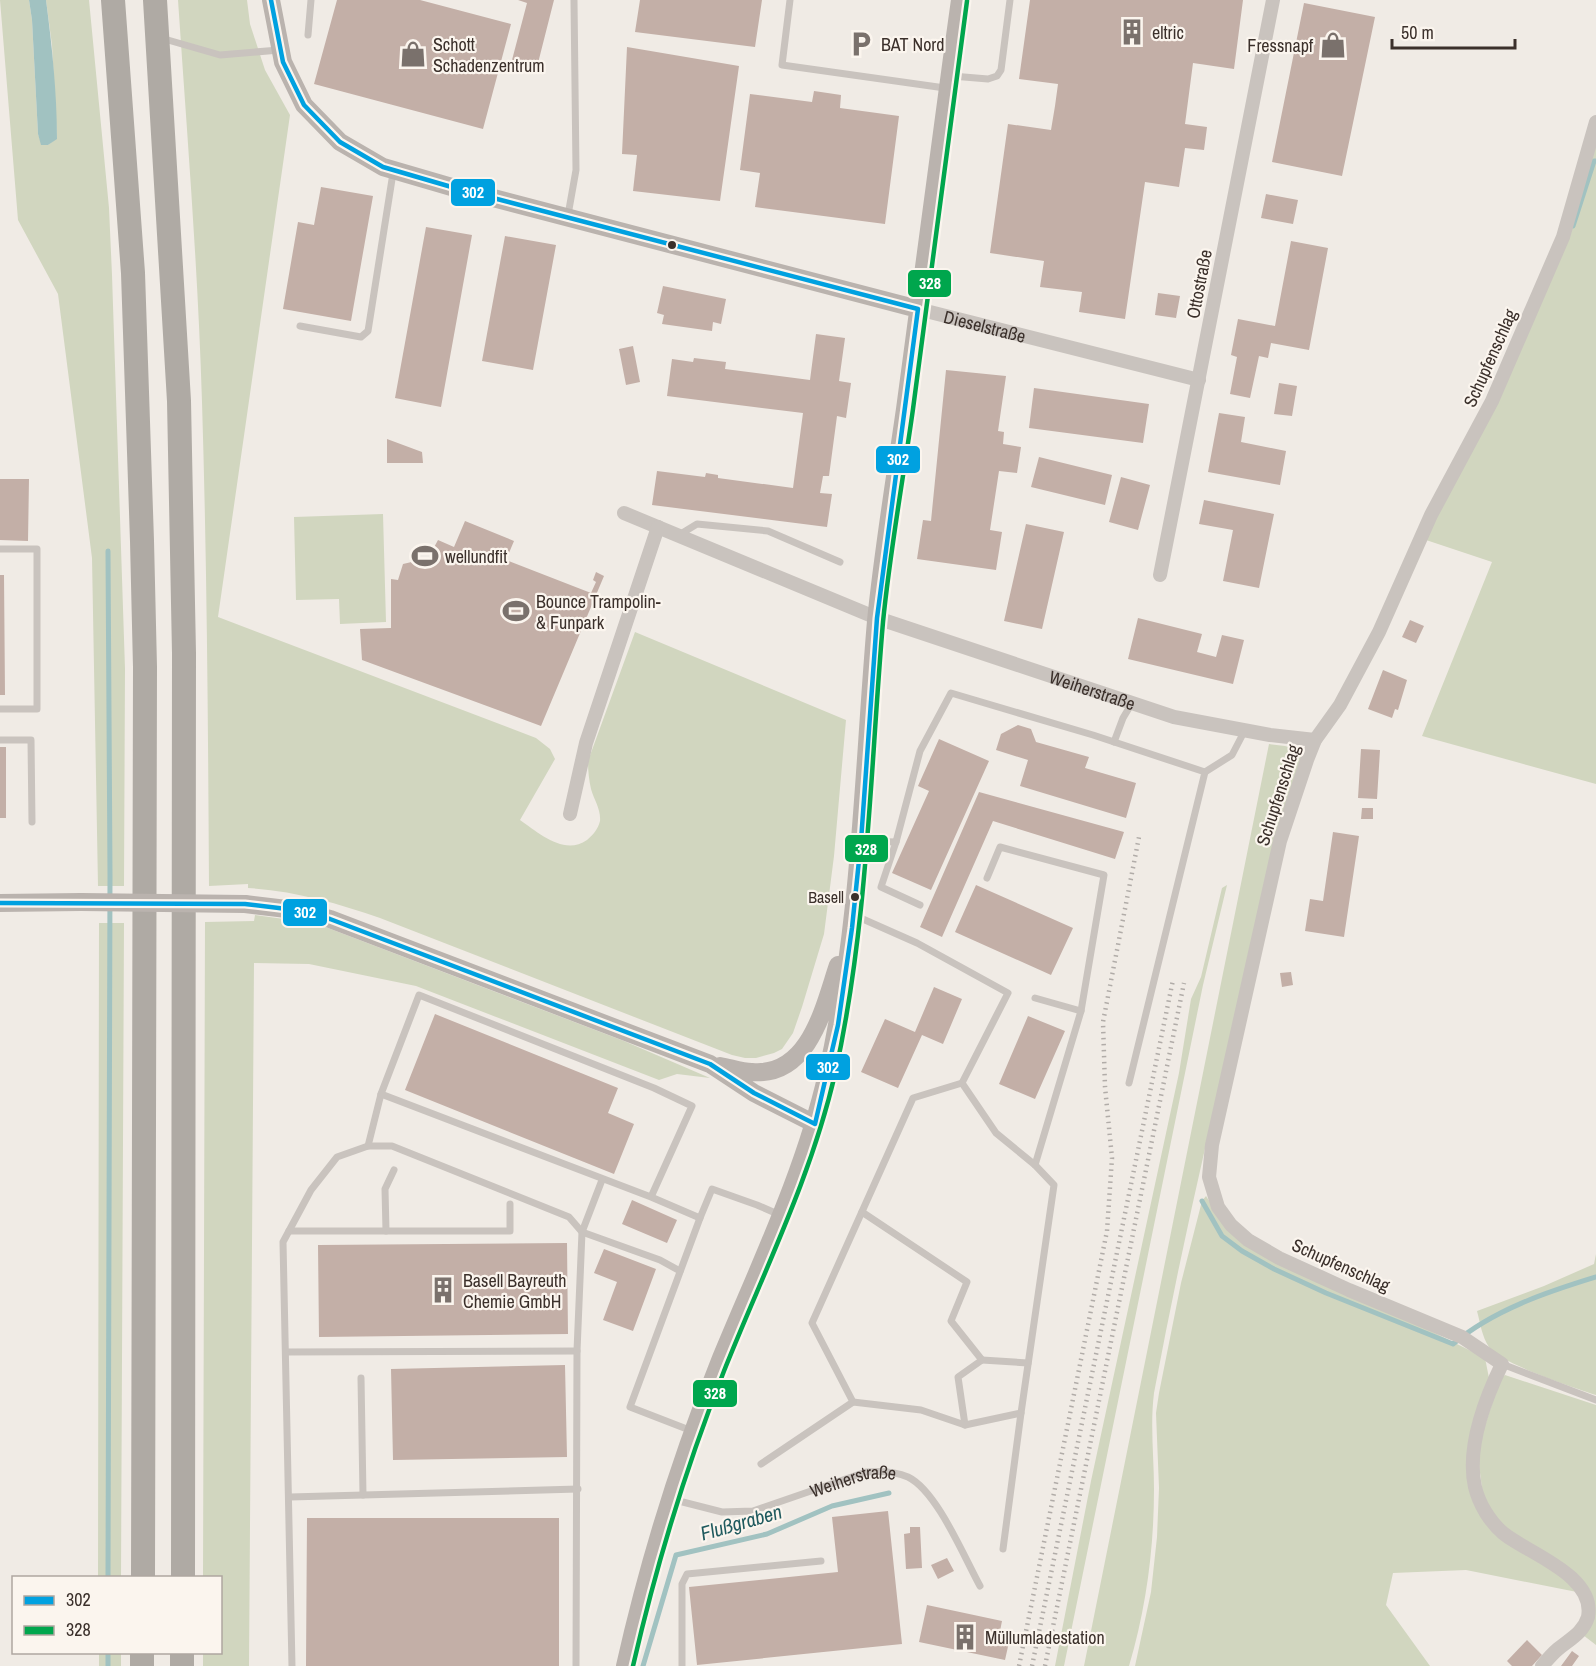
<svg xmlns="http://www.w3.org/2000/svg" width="1596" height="1666" viewBox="0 0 1596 1666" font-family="'Archivo Narrow',sans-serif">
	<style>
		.green { fill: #d1d6bf }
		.water { fill: #a1c2c1 }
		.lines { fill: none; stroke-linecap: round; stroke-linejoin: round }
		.stream { stroke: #a1c2c1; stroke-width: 5 }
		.building { fill: #c3afa7 }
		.lane { stroke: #c9c3be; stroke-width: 7 }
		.street { stroke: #c9c3be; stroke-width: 14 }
		.secondary { stroke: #bab3ae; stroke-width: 18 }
		.highway { stroke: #afaaa4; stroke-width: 24 }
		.rail { stroke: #b1aca8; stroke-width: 4.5; stroke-dasharray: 1.5 4.5; stroke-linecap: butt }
		.secondary-bridge { stroke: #bab3ae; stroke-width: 18 }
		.bus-1-casing { stroke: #fbf5ee; stroke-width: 9 }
		.bus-2-casing { stroke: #fbf5ee; stroke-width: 9 }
		.bus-1 { stroke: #00a1e0; stroke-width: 4.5 }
		.bus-2 { stroke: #00a64d; stroke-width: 4.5 }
		.bus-dot { fill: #3b302b; stroke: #fbf5ee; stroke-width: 2 }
		.labels { text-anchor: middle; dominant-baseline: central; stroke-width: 4.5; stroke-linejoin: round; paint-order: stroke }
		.bus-label { font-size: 16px; fill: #3b302b; stroke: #fbf5ee; text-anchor: end }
		.poi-label { font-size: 18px; fill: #3b302b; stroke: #fbf5ee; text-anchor: start }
		.street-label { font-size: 18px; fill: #3b302b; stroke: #fbf5ee }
		.water-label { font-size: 20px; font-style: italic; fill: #1f5a5e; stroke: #fbf5ee }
		.line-badge { stroke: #fbf5ee; stroke-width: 2 }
		.badge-label { font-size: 16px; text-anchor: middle; font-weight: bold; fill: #fff }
	</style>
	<rect width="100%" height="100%" fill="#f0ebe5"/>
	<!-- green -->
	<path class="green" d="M0,0H29L32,20L38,134L42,145H48L57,138L52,45L46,0H89L109,208L112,275L125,669L124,886H98L92,558L58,294L18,220Z
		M178,0H247L250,24L265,70L290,115L218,617L536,738L550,749L555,759L520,820C539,833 564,856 587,840C593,835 598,829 600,821C601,809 594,800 591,789C589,780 588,771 588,761L635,632L846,720L834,856L824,934L802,1007L793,1033L782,1049L774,1053L756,1058H745L732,1055L380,918C337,903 295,891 248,888V884L209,886C208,725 207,563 202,402C198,268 187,134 178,0Z
		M1596,122V784L1422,736L1492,562L1420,538L1563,237Z
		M383,514L386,622L340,624L339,599L296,600L294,517Z
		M1269,744L1285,746L1298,750L1301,758C1247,969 1194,1179 1154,1393C1150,1425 1154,1457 1154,1489C1154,1549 1146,1609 1129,1666H1084Z
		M1227,885L1203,985L1064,1666H1055L1091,1481L1179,1073L1191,999L1201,977L1222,888Z
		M255,915L291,920L328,928L624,1041L710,1078L677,1074L659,1080L416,986L309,964L254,963L249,1666H203V1653L220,1652V1578L203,1577L205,922L254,921Z
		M99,923H124L121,1578L98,1577Z
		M1206,1196L1227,1229L1485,1358L1489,1378L1475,1426L1479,1506L1557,1569L1582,1593L1466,1570L1393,1573L1386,1605L1430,1666H1135L1151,1592L1157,1537L1159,1488L1156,1413L1159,1393L1181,1283L1202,1201Z
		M1596,1254V1395C1575,1388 1499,1363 1489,1347C1482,1337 1480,1322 1477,1311L1544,1286L1594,1264Z
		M1505,1375L1596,1405V1645L1583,1635L1593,1603L1590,1590L1579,1576L1570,1569L1516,1540L1484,1503L1477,1450L1500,1379Z
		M99,1653H121V1666H99Z"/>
	<!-- water -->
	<path class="water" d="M29,0H46C52,46 57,93 57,139L48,145H41L38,134L32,20Z"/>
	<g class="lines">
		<!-- stream -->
		<path class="stream" d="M1573,226L1594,161H1596
			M108,551L110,876L108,1578
			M1202,1201L1222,1236L1242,1251L1274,1269L1326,1293L1453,1344C1493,1310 1547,1292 1596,1277
			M108,1666V1652
			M643,1666L676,1555L767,1534L832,1506L889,1493"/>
	</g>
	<!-- building -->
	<path class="building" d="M337,0H420L511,24L483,129L314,84Z
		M518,0H554L537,67L512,60L527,3Z
		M640,0H762L755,47L635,32Z
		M1030,0H1243L1234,69L1193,63L1185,124L1207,127L1204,150L1185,148L1179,187L1145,182L1125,319L1079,312L1082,292L1040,287L1044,261L990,253L1008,124L1051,130L1055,106L1058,84L1019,79Z
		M1304,3L1375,17L1342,176L1272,162Z
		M627,47L739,66L720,201L633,191L637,155L622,154Z
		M814,91L841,95L840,108L899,116L885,224L755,207L760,173L740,170L750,94L812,102Z
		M321,187L373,196L351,321L283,309L298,222L314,225Z
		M1266,194L1298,200L1293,224L1261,218Z
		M426,227L472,235L441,407L395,398Z
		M505,236L556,245L533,370L482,361Z
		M1291,241L1328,248L1309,350L1271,343L1268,358L1259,356L1250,398L1230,394L1237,357L1231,355L1238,319L1275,326Z
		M663,286L726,299L721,324L713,322L712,331L662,324L664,315L657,313Z
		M1158,293L1180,296L1176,318L1155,315Z
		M816,334L845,338L839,381L851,383L846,418L837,416L829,476H823L820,493L832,494L827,527L652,505L657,471L705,477L706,473L718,475V478L793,488L803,413L667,396L672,359L693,362L694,358L726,362L725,369L810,380Z
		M633,346L640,382L626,385L619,349Z
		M946,370L1006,376L998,431L1004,432L1003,444L1021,447L1017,473L999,471L990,530L1002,532L996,570L917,559L923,520L931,521Z
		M1279,383L1297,386L1292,416L1274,414Z
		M1034,388L1149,404L1143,443L1029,428Z
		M1219,413L1245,417L1241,442L1286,451L1280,485L1208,472Z
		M387,439L422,452L423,463H387Z
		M1039,457L1112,475L1105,505L1031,487Z
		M1121,477L1150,485L1138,530L1109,522Z
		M0,479H29L28,541L0,540Z
		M1204,500L1274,514L1259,588L1223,581L1233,530L1199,524Z
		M465,521L514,541L506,560L591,593L596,582L593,580L596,572L604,576L541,726L362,660L360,629L391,628V579L398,580L403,564L433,557L431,553L438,540L454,547Z
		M1026,524L1064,532L1042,629L1004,621Z
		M0,575H4L5,695H0Z
		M1138,618L1202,634L1197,652L1216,657L1222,635L1244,640L1233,684L1128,659Z
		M1410,620L1424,626L1416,643L1402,637Z
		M1383,670L1407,680L1398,710L1395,709L1392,718L1368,709Z
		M1018,725L1031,729L1036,742L1089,757L1085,768L1136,783L1126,818L1020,786L1028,760L996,750L1001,734Z
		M939,739L989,761L931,890L892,873L929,791L918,786Z
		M0,747H6V818H0Z
		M1361,749L1380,750L1377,799L1358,798Z
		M979,792L1124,832L1115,859L993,821L942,937L920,927Z
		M1362,808H1373V819H1361Z
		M1333,832L1359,836L1344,937L1305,931L1310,899L1323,901Z
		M976,885L1073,928L1051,975L955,932Z
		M1291,972L1293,985L1282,987L1280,973Z
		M934,987L962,999L943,1044L922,1035L898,1088L861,1072L885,1019L915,1032Z
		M435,1014L618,1088L608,1113L634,1124L614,1174L405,1090Z
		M1028,1016L1065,1031L1035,1099L999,1084Z
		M632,1200L677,1220L667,1243L622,1224Z
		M567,1243L568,1334L319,1337L318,1245Z
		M604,1249L656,1269L633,1331L603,1320L617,1282L594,1273Z
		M565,1365L567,1457L393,1460L391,1369Z
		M888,1511L902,1644L697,1665L689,1587L838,1572L832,1517Z
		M307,1518H559V1666H306Z
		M910,1527H920L922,1568L906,1569L904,1534L910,1533Z
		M947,1558L954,1571L938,1579L931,1565Z
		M927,1605L1002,1621L1000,1631L1011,1633L1005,1660L919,1642Z
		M1527,1640L1542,1655L1532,1666H1512L1507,1661Z
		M1572,1651L1579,1656L1572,1666H1561Z"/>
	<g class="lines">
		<!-- lane -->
		<g class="lane">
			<path d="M790,0L782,65L945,88"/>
			<path d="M308,35L311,0"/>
			<path d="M161,38L220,55L279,50"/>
			<path d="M952,76L988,79L997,76L1001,70L1010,0"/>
			<path d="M568,215L576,170L574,0"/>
			<path d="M300,326L361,337L368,331L393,173"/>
			<path d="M679,535L697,524L768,531L840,562"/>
			<path d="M0,549H37V709H0"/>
			<path d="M0,740H31L32,822"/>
			<path d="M1114,742L1123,718L1132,703"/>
			<path d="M1205,772L1232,755L1245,730"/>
			<path d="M861,841L896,842L920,751L951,693L1093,735L1205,772L1129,1083"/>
			<path d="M896,842L881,887L920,905"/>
			<path d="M987,878L1000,847L1104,875L1081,1011L1035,1165"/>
			<path d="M1035,998L1081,1011"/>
			<path d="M962,1083L996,1133L1035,1165L1054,1185L1021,1413"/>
			<path d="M368,1146L381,1094"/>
			<path d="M651,1197L692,1106L654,1088L419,995L381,1094L651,1197L700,1218"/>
			<path d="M862,1212L967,1282L951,1321L982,1360L958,1377L965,1425"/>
			<path d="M289,1231H510V1204"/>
			<path d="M386,1231L385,1189L394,1170"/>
			<path d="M286,1352L577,1351"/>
			<path d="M982,1360L1028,1363"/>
			<path d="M1502,1364L1596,1400"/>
			<path d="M361,1378L363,1495"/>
			<path d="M853,1402L921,1410L965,1425L1021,1413L1003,1549"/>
			<path d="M692,1431L630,1407L700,1218L712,1189L757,1205L780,1215"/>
			<path d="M761,1464L853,1402L812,1323L913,1098L962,1083L1008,993L917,943L856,916"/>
			<path d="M290,1497L578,1489"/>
			<path id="s1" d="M671,1499L722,1512L753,1511L866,1472C880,1471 894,1471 908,1477C937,1491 964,1557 980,1586"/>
			<path d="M292,1666L283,1242L311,1190L337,1157L368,1146H392L569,1217L582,1232L660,1260L680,1271"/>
			<path d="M576,1666L577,1351L582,1232L602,1180"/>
			<path d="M682,1666V1584L687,1574L821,1561"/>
		</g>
		<!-- street -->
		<g class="street">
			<path id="s2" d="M918,309L1199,380"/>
			<path id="s3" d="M624,513L877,618L1174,717L1270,735L1315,740"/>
			<path d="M1160,575L1273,0"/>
			<path d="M570,814L586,743L658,527"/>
			<path d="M1542,1666C1547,1660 1552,1654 1558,1649C1570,1639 1583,1633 1588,1617C1596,1575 1527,1553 1503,1533C1490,1522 1479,1504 1475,1487C1466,1447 1485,1399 1502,1364L1462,1337L1349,1290L1279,1258L1248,1240L1231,1225L1218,1207L1209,1177L1212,1145L1280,841L1307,760L1315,740L1340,705L1379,632L1431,515L1492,401L1563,237L1596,122"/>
		</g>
		<!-- secondary -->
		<path class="secondary" d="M271,0L283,62L304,105L340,142L383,167L455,188L918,309
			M0,903L81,902
			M245,904L295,910L330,919L710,1064L754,1093L815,1124
			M720,1066C731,1068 742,1072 752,1072C810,1077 824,1006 838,965
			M625,1666C648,1564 680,1460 719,1363C758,1268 804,1174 827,1074C861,925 863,772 876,621C883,550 895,479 905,409C923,272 941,136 960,0"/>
		<!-- highway -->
		<path class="highway" d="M113,0L133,273L142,541L145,667L143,1578
			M155,0L179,401L184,653L183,1578
			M142,1666V1652
			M182,1666V1652"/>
		<!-- rail -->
		<path class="rail" d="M1019,1666L1107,1231L1112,1158L1105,1087L1103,1022L1139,837
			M1032,1666L1173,980
			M1045,1666L1184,983"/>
		<!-- secondary-bridge -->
		<path class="secondary-bridge" d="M81,902L245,904"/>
		<!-- bus-1 casing -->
		<g class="bus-1-casing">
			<path id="bus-1" d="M0,903L245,904L295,910L330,919L710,1064L754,1093L815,1124L838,1025L852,928L861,841L877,618L918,309L455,188L383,167L340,142L304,105L283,62L271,0"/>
		</g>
		<!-- bus-2 casing -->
		<g class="bus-2-casing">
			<path id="bus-2" d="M633,1666C656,1566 686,1467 724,1371C763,1273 811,1178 835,1074C868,925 870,773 883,622C890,551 903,480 913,409C931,273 949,137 967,1"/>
		</g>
		<!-- bus-1 -->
		<use href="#bus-1" class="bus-1"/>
		<!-- bus-2 -->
		<use href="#bus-2" class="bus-2"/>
	</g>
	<!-- icons -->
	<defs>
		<g id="building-bare" transform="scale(2.07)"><path d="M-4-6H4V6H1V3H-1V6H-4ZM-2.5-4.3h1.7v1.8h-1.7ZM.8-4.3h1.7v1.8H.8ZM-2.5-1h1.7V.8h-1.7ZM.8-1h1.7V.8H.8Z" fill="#7a716c" stroke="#fbf5ee" stroke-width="2.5" paint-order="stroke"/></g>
		<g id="parking-bare" transform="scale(2.07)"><path d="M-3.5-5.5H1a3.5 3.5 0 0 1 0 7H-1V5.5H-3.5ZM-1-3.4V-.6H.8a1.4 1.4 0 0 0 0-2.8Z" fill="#7a716c" stroke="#fbf5ee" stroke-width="2.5" paint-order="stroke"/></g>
		<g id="shop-bare" transform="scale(2.07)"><path d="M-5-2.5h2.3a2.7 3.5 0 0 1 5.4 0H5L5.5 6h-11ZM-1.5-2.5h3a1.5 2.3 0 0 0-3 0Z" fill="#7a716c" stroke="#fbf5ee" stroke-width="2.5" paint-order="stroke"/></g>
		<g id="stadium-bare" transform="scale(2.07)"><path d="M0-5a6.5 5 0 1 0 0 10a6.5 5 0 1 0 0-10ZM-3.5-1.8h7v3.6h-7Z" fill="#7a716c" stroke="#fbf5ee" stroke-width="2.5" paint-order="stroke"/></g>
	</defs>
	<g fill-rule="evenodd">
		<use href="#building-bare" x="1132" y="32"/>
		<use href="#parking-bare" x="861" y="44"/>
		<use href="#shop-bare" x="1333" y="45"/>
		<use href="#shop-bare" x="413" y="54"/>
		<use href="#stadium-bare" x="425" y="556"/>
		<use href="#stadium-bare" x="516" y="611"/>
		<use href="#building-bare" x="443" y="1290"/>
		<use href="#building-bare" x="965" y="1637"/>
	</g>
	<!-- markers -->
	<g class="bus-dot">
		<circle cx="672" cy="245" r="5"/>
		<circle cx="855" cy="897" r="5"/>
	</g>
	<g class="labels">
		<!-- bus labels -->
		<g class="bus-label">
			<text x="844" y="897">Basell</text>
		</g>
		<!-- poi labels -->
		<g class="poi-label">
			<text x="1152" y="32">eltric</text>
			<text x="433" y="44">Schott<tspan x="433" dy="21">Schadenzentrum</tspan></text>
			<text x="881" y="44">BAT Nord</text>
			<text x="1313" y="45" text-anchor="end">Fressnapf</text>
			<text x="445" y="556">wellundfit</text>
			<text x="536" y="601">Bounce Trampolin-<tspan x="536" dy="21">&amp; Funpark</tspan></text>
			<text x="463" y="1280">Basell Bayreuth<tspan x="463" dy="21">Chemie GmbH</tspan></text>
			<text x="985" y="1637">Müllumladestation</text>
		</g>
		<!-- street labels -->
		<g class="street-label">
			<text transform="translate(1199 284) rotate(-79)">Ottostraße</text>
			<text stroke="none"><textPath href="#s2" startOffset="69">Dieselstraße</textPath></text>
			<text transform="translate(1490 358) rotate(-66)">Schupfenschlag</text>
			<text stroke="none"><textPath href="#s3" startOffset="501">Weiherstraße</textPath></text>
			<text transform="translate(1278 795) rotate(-72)">Schupfenschlag</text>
			<text transform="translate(1341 1265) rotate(24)">Schupfenschlag</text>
			<text stroke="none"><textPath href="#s1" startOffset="189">Weiherstraße</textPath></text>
		</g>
		<!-- water labels -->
		<g class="water-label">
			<text transform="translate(741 1522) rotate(-16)">Flußgraben</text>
		</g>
	</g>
	<g class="line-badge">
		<rect x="450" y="178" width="46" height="29" rx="6" fill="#00a1e0"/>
		<rect x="907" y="269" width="45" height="29" rx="6" fill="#00a64d"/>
		<rect x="875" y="445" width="46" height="29" rx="6" fill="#00a1e0"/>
		<rect x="844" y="834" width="45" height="29" rx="6" fill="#00a64d"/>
		<rect x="282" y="898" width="46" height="29" rx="6" fill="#00a1e0"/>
		<rect x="805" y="1053" width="46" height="28" rx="6" fill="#00a1e0"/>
		<rect x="692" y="1379" width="46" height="29" rx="6" fill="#00a64d"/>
	</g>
	<g class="badge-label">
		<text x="473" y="198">302</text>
		<text x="930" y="289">328</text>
		<text x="898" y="465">302</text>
		<text x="866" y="855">328</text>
		<text x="305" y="918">302</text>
		<text x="828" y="1073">302</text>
		<text x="715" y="1399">328</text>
	</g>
	<!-- legend -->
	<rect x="12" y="1576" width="210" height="78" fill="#fbf5ee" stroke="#aea6a0" stroke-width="1.5"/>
	<rect x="24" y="1596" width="30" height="9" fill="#00a1e0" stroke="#aea6a0" stroke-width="1.5"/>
	<text x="66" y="1606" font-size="18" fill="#3b302b">302</text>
	<rect x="24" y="1626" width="30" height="9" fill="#00a64d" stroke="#aea6a0" stroke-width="1.5"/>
	<text x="66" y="1636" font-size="18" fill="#3b302b">328</text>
	<!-- scale -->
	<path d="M1392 39v9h123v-9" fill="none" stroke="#3b302b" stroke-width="3"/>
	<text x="1401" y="39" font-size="18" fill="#3b302b" stroke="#fbf5ee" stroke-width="4.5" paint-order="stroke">50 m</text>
</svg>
